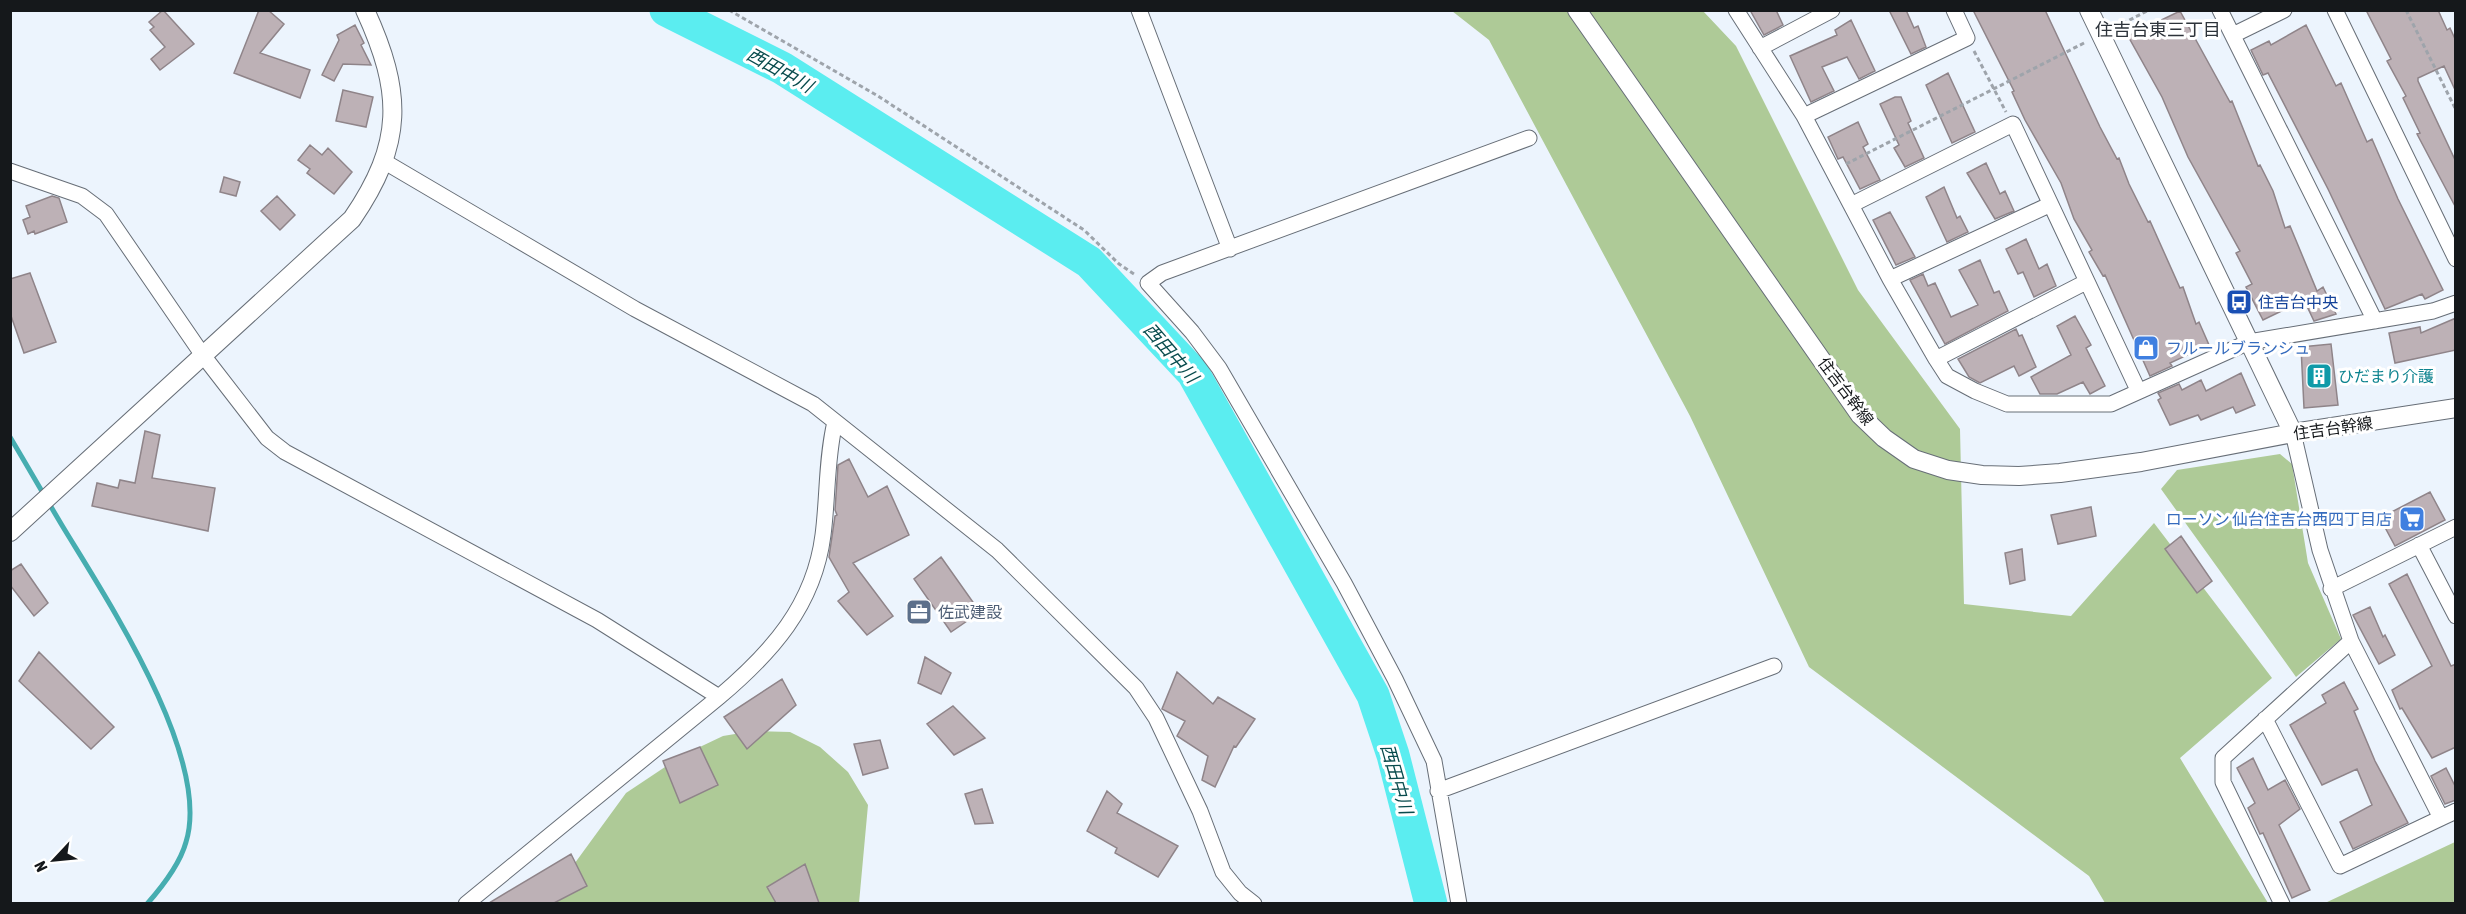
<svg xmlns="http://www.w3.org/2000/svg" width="2466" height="914" viewBox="0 0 2466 914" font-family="'Asap Condensed','Noto Sans JP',sans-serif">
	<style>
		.green { fill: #aeca97 }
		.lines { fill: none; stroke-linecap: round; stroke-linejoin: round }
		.stream { stroke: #46adb0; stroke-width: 5 }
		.river { stroke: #5bedf0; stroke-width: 33 }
		.building { fill: #bdb1b6; stroke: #8f8489; stroke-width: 1.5 }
		.minor-casing { stroke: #676e77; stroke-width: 17 }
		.tertiary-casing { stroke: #676e77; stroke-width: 20 }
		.path { stroke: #9ea4ab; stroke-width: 3; stroke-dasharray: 4.5 3; stroke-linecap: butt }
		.minor { stroke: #fff; stroke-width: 15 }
		.tertiary { stroke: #fff; stroke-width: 18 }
		.labels { text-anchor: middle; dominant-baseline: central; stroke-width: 6; stroke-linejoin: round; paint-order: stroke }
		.transit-label { font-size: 16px; fill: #164399; stroke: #fff; text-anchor: start }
		.shop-label { font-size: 16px; fill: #366cbe; stroke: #fff; text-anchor: start }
		.culture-label { font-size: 16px; fill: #0d838f; stroke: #fff; text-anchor: start }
		.street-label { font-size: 16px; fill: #15181b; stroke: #fff }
		.service-label { font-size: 16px; fill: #4e5e75; stroke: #fff; text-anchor: start }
		.neighbourhood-label { font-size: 18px; fill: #2d333a; stroke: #fff }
		.water-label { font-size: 18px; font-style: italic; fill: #084b4d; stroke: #fff }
	</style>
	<rect width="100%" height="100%" fill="#ecf4fd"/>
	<!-- green -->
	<path class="green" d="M1452,11H1703L1736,46L1858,290L1960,429L1964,604L2071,616L2154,523L2272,678L2180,758L2268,903H2105L2089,876L1809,667L1690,416L1489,40Z
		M2280,454L2292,464L2308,563L2341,639L2296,677L2161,489L2177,470Z
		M753,731L790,732L820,747L848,772L868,805L859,903L545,904L626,793L683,755L723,736Z
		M2455,842V903H2325Z"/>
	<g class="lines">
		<!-- stream -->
		<path class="stream" d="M10,437C28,467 45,497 63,527C106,598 212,758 186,842C180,864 162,887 147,904"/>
		<!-- river -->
		<path class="river" d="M666,10L782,68L1089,262L1193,373L1373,695L1393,755L1431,904"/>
	</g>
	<!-- building -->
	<path class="building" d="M163,10L194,44L160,70L151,59L165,47L150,30L154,27L149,22Z
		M259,10H268L284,24L260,53L310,70L300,98L234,73Z
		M1750,10H1776L1783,25L1764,35Z
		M1889,10H1906L1914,28L1918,26L1926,47L1911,54Z
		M1973,10H2045L2100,127L2117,159L2119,158L2129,184L2148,222L2150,221L2180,288L2183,287L2196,324L2199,322L2209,345L2170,363L2172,366L2150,376L2105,275L2103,276L2089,252L2092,250L2074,219L2061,183L2025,120L2012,92L2014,91Z
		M2366,10H2438L2447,30L2450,28L2456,41V92L2444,66L2418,78V81L2456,162V208L2417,134L2420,133L2403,98L2406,96L2387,61L2391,59Z
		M2180,11L2230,102L2232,101L2258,166L2260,165L2273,191L2285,228L2290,226L2317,291L2323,287L2336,314L2314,321L2304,300L2263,320L2246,287L2252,284L2236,253L2240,251L2188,157L2162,97L2128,36Z
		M1851,20L1875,71L1859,79L1847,57L1822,67L1834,91L1811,102L1790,56L1837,35L1835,30Z
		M355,25L364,43L361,45L371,65L343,64L334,81L322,75L339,40L337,35Z
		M2306,25L2336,86L2341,83L2367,142L2372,139L2398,199L2443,290L2425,299L2422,294L2385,309L2328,189L2268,73L2263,75L2251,50L2269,41L2271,45Z
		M1948,73L1975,132L1952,143L1926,85Z
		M343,90L373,97L366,127L336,121Z
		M1895,97H1901L1911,121L1908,123L1924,158L1905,167L1894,148L1899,145L1880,104Z
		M1858,122L1868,144L1863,147L1880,180L1860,189L1843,157L1838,159L1828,137Z
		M310,145L322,155L328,148L352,172L334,194L307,173L310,169L298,160Z
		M1986,163L2000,194L2005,191L2014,211L1995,219L1967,173Z
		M224,177L240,182L236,196L220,192Z
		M1944,187L1957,218L1960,216L1968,232L1947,242L1926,197Z
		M52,196L59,198L67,222L35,234L34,231L28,234L23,220L30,217L26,206Z
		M277,196L295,215L280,230L261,211Z
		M1890,212L1915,257L1896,265L1873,220Z
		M2026,239L2039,269L2047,264L2056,286L2034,297L2023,272L2018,274L2006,249Z
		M1980,260L1994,293L1999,291L2008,311L1945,344L1910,280L1923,274L1928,286L1935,283L1951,317L1978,305L1959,270Z
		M30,273L56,342L24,353L10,313V279Z
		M2075,316L2091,345L2086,348L2105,386L2090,394L2083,382L2057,394H2040L2031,377L2071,355L2057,326Z
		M2456,318V350L2395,363L2389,333L2420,327L2421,333Z
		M2016,329L2019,336L2022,335L2036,367L2019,376L2014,366L1980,383L1969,377L1958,359Z
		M2331,344L2338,405L2304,408L2301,347Z
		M2241,373L2255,405L2236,413L2233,407L2201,420L2198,415L2170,425L2158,400L2161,398L2158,393L2179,384L2182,390L2201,380L2206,391Z
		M145,431L160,435L152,478L215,488L208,531L92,506L97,483L118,488L120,480L135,483Z
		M849,459L868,497L887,486L909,535L853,563L893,616L867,635L838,601L849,592L829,557L835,516L837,515L835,510L838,465Z
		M2430,492L2445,520L2395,546L2380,518Z
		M2091,507L2096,536L2058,544L2051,515Z
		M2181,536L2212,581L2197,593L2165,549Z
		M2022,549L2025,580L2010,584L2005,553Z
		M941,557L980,612L951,632L914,579Z
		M21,564L48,603L34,616L10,585V571Z
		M2407,574L2451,666L2456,664V747L2432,758L2402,708L2400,709L2392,690L2432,666L2389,584Z
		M2370,607L2383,637L2385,635L2395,655L2379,664L2353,615Z
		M39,652L114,727L91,749L19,681Z
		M925,657L951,673L941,694L918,683Z
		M1177,672L1213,704L1218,697L1255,719L1236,747L1234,746L1215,787L1202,780L1208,756L1177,736L1185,721L1162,709Z
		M782,679L796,705L747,749L724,717Z
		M2344,682L2358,709L2354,711L2375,761L2408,823L2353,849L2340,822L2372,805L2357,769L2322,785L2290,725L2326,703L2322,695Z
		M953,706L985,738L954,755L927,724Z
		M880,740L888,768L863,775L854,744Z
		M700,747L718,785L680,803L663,761Z
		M2253,758L2268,790L2285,780L2300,809L2279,825L2310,890L2292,898L2263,833L2260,834L2248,808L2255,803L2237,768Z
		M2446,768L2456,788V800L2445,804L2431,776Z
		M982,789L993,823L975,824L965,794Z
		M1107,791L1122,804L1117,813L1178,846L1158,877L1115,853L1117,848L1087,831Z
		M571,854L587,886L554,903H489Z
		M805,864L819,903H776L767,887Z"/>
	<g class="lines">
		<!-- minor casing -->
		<g class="minor-casing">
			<path id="minor" d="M1139,10L1230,249
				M1736,10L1804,116L1890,279L1936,359L1947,376L1975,391L2007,404H2111L2249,342L2433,311L2456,303
				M2220,10L2375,321
				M2335,10L2456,259
				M2233,35L2284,10
				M1760,48L1832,10
				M1804,116L1967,38L1954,10
				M385,162L635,309L813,404L997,550L1136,688L1156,718L1200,811L1223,872L1240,893L1254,904
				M10,171L82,196L106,214L202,354L267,438L285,452L597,620L719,697
				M1853,204L2013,124L2138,390
				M1890,279L2049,205
				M1936,359L2086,282
				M2293,433L2320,550L2351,641L2441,818L2456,811
				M2419,545L2456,616
				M2331,589L2456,527
				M2265,719L2340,866L2441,818
				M1438,791L1774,666
				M466,904L719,697C771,653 814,606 823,535C828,497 826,460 835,422
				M1459,904L1434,761L1395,679L1344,583L1219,368L1192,332L1148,283L1162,273L1529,138
				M2282,904L2223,782V758L2351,641"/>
		</g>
		<!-- tertiary casing -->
		<g class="tertiary-casing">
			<path id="tertiary" d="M1577,10L1860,415L1884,438L1914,459L1948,470L1982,475L2019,476L2060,473L2141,462L2293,433L2456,408
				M2089,10L2293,433
				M10,532L352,219C404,143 403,93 365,10"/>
		</g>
		<!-- path -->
		<path class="path" d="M729,10L878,96L1084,230L1119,264L1134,274
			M2406,10L2456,110
			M2116,27L2149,10
			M1974,51L2006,112
			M1846,164L2086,42"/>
		<!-- minor -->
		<use href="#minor" class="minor"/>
		<!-- tertiary -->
		<use href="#tertiary" class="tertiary"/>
	</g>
	<!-- icons -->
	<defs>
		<g id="bus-square" transform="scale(1.35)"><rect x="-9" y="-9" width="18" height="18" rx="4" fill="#1a4fb4" stroke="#fff"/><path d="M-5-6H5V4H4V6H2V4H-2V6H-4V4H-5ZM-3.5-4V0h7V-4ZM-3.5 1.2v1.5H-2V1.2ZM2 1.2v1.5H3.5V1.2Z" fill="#fff"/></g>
		<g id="shop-square" transform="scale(1.35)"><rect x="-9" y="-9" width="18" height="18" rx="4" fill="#3f7fe0" stroke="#fff"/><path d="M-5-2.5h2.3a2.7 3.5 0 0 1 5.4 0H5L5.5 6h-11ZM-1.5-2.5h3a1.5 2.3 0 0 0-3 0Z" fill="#fff"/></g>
		<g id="building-square" transform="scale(1.35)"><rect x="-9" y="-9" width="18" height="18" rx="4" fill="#0f9aa8" stroke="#fff"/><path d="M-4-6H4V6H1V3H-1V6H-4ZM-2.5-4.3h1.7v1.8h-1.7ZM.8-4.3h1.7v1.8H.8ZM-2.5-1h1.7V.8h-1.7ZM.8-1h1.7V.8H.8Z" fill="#fff"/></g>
		<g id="supermarket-square" transform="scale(1.35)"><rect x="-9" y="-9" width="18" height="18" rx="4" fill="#3f7fe0" stroke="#fff"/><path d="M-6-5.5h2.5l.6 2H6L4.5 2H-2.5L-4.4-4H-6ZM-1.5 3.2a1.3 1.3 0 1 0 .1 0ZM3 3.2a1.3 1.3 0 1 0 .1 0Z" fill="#fff"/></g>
		<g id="office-square" transform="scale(1.35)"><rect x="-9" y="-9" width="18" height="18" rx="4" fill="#5c6f8a" stroke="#fff"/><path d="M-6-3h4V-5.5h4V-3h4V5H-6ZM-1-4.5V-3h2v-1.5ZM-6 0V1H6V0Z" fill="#fff"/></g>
	</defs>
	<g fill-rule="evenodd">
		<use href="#bus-square" x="2239" y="302"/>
		<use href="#shop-square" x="2146" y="348"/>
		<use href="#building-square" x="2319" y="376"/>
		<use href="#supermarket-square" x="2412" y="519"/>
		<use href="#office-square" x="919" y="612"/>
	</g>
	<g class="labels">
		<!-- transit labels -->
		<g class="transit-label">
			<text x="2258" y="302">住吉台中央</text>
		</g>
		<!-- shop labels -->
		<g class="shop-label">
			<text x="2166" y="348">フルールブランシュ</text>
			<text x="2392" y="519" text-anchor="end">ローソン 仙台住吉台西四丁目店</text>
		</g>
		<!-- culture labels -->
		<g class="culture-label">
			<text x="2338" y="376">ひだまり介護</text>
		</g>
		<!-- street labels -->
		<g class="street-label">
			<text transform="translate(1846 391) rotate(53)">住吉台幹線</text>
			<text transform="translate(2333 428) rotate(-8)">住吉台幹線</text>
		</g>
		<!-- service labels -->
		<g class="service-label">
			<text x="938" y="612">佐武建設</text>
		</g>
		<!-- neighbourhood labels -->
		<g class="neighbourhood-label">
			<text x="2158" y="29">住吉台東三丁目</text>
		</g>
		<!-- water labels -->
		<g class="water-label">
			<text transform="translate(780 70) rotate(29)">西田中川</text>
			<text transform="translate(1171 353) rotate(49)">西田中川</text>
			<text transform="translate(1397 779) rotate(74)">西田中川</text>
		</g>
	</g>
	<!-- border -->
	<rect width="2466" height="914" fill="none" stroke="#15181b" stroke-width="24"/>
	<!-- north arrow -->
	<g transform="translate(54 860) rotate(244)" stroke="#ffffff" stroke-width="4.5" paint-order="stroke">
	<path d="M0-4.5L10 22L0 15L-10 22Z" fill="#15181b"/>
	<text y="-9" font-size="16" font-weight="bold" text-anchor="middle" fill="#15181b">N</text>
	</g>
</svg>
